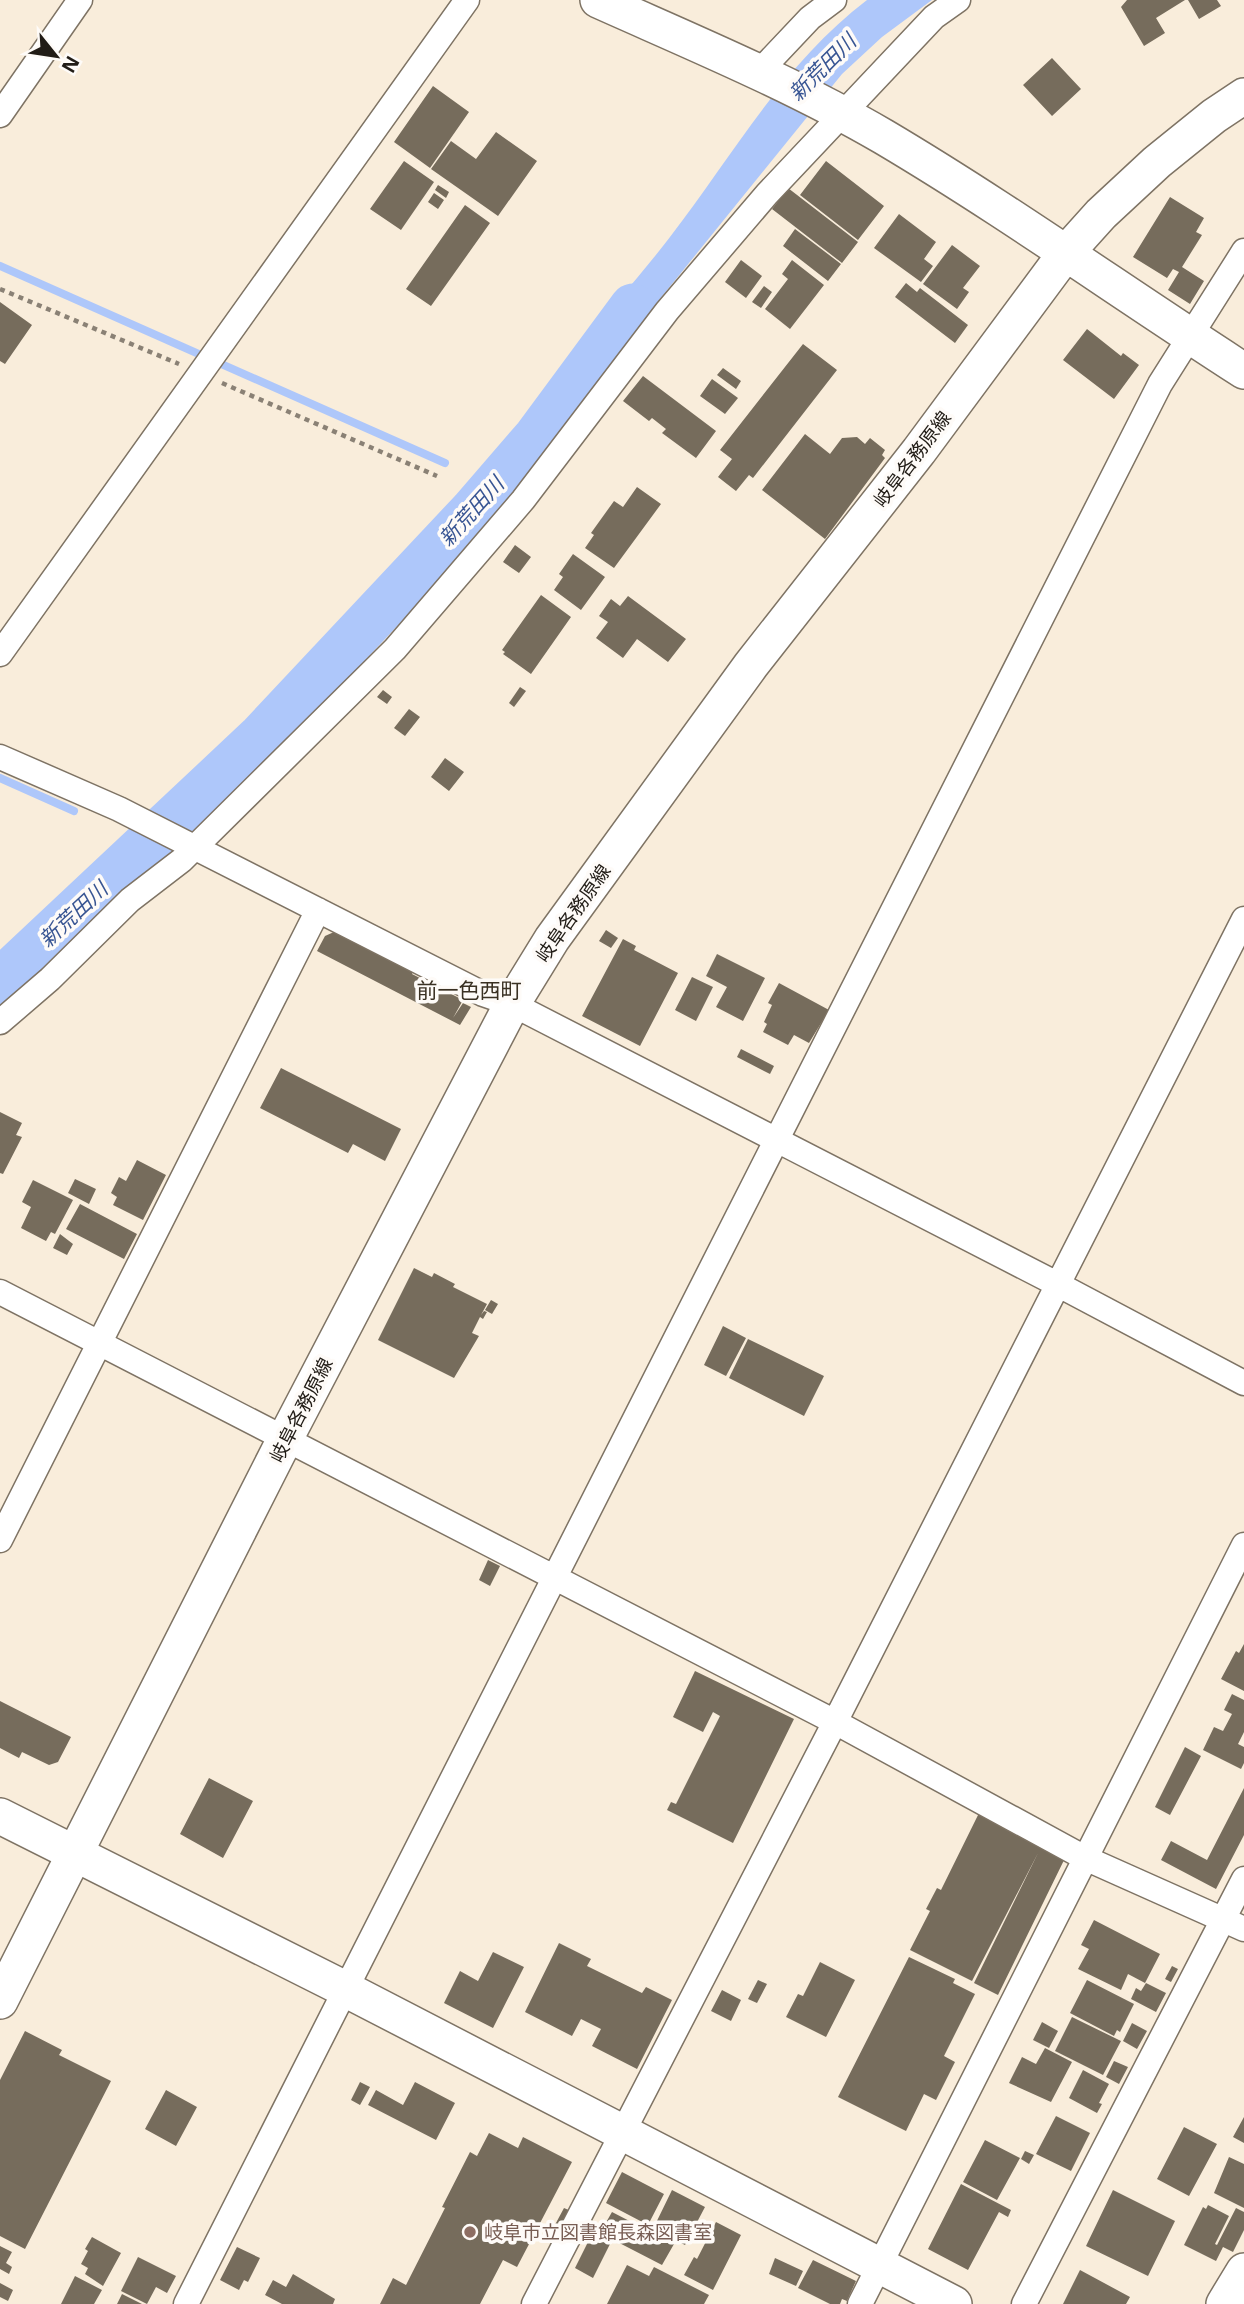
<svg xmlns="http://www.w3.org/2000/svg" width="1244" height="2304" viewBox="0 0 1244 2304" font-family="'Open Sans','Noto Sans JP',sans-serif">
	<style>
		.water { fill: #aec7fa }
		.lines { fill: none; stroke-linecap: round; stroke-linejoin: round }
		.stream { stroke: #aec7fa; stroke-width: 8 }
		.river { stroke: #aec7fa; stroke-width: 47 }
		.building { fill: #766c5c }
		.street-casing { stroke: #7e7364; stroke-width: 27 }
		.secondary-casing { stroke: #7e7364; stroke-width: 38 }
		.path { stroke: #8a8175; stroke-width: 4.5; stroke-dasharray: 5 5; stroke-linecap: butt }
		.street { stroke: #fff; stroke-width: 24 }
		.secondary { stroke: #fff; stroke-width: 35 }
		.education-dot { fill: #8d6e63; stroke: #fefbf8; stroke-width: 2.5 }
		.labels { text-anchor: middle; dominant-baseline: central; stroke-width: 7; stroke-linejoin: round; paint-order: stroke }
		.street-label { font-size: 19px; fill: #211c16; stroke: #fefbf8 }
		.education-label { font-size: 19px; fill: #785e54; stroke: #fefbf8; text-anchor: start }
		.water-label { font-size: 21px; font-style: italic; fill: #385593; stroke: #fefbf8 }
		.neighbourhood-label { font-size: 21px; fill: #3a3123; stroke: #fefbf8 }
	</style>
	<rect width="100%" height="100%" fill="#f9eddb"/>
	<!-- water -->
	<path class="water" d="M867,0H932L882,37L842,74L604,368L578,348C608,311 641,275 670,237C733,155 784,63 867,0Z"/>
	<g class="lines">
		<!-- stream -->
		<path class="stream" d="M0,266L445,463
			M0,778L74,811"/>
		<!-- river -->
		<path class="river" d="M0,982L260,738L473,511L537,437L633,307"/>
	</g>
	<!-- building -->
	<path class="building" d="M1127,0H1185L1156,18L1165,33L1144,46L1121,7Z
		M1188,0H1217L1221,6L1199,19Z
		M1052,58L1081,89L1052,116L1023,85Z
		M433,86L469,112L430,168L394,142Z
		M496,132L537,161L498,216L431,169L451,141L476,159Z
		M404,161L434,182L401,230L370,209Z
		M826,161L884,206L858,240L800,195Z
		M438,185L449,192L446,198L435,190Z
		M788,188L858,242L842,263L772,209Z
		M434,193L444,200L438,209L428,202Z
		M1170,197L1204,218L1196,232L1202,235L1182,267L1204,281L1190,304L1168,290L1179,272L1173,269L1167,278L1133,257Z
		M465,205L490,223L431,306L406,289Z
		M899,214L936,242L924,259L933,266L921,282L874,248Z
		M795,229L841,264L828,281L783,246Z
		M952,245L980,266L963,288L969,292L957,309L923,284Z
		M741,260L762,276L746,298L725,282Z
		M792,260L824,285L790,329L765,309L788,279L782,274Z
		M906,283L917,292L920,288L968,325L955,343L895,297Z
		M764,286L772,292L761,308L752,302Z
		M0,302L32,325L5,364L0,361Z
		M1087,329L1121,356L1123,353L1139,365L1114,399L1063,360Z
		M803,344L837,370L753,478L749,475L736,491L718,477L732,459L720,450Z
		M723,368L741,381L736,389L717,375Z
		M643,376L716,431L696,458L662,433L666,429L652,418L649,421L623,401Z
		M712,379L738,398L725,414L700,396Z
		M805,434L830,454L842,438L857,437L865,444L870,438L885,450L882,455L885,458L825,539L762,490Z
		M637,487L661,504L614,568L585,548L594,535L591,533L614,501L623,507Z
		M515,545L531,557L519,573L503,562Z
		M573,554L605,577L581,610L554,590L563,577L559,574Z
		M541,595L571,617L531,674L503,654L505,652L502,650Z
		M628,596L686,639L668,662L637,639L623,658L596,638L608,622L599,616L611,599L620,606Z
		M520,687L526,691L514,707L509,703Z
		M383,690L392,697L387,704L377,697Z
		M409,709L420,717L405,736L394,728Z
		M445,758L464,772L449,791L431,777Z
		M335,929L414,970L412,974L463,1000L453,1018L463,1003L471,1007L460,1025L317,951L325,936L334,932Z
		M606,930L618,938L611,948L599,941Z
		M623,939L636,946L634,950L678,973L640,1046L582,1016Z
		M717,954L765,978L743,1021L716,1007L727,987L706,976Z
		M692,977L713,987L696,1021L675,1010Z
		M779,983L829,1010L809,1043L794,1035L788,1045L763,1032L767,1024L764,1022L772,1005L768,1003Z
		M741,1049L774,1066L770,1074L737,1057Z
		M281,1068L401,1129L385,1161L353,1144L348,1153L260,1108Z
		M0,1112L22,1123L16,1135L22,1137L3,1174L0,1173Z
		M137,1160L166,1175L143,1220L113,1205L117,1197L111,1193L119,1177L126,1181Z
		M75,1179L96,1189L89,1204L68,1193Z
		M33,1180L73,1200L55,1234L51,1232L46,1241L21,1228L31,1207L22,1202Z
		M80,1204L137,1234L124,1259L66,1229Z
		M60,1234L73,1244L67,1255L53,1248Z
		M414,1268L432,1277L434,1273L455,1284L453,1287L487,1304L481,1315L484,1311L487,1312L483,1319L480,1317L472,1333L479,1336L454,1378L378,1340Z
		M491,1300L498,1304L492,1314L485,1310Z
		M723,1326L746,1338L726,1376L704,1365Z
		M748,1339L824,1376L804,1416L729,1378Z
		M488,1560L500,1566L490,1586L479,1580Z
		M1244,1644V1691L1221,1679L1236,1651L1239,1653Z
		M695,1671L794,1719L733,1843L667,1810L671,1802L676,1804L720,1716L713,1712L703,1732L673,1717Z
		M1232,1694L1244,1700V1732L1238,1744L1244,1747V1763L1241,1769L1203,1750L1214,1727L1223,1731L1232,1714L1224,1710Z
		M0,1701L71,1737L58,1762L49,1765L22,1752L19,1758L0,1748Z
		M1185,1747L1201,1756L1170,1815L1155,1807Z
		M209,1778L253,1801L223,1858L180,1834Z
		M1244,1788V1835L1216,1889L1161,1860L1171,1841L1207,1860Z
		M980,1811L1067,1854L998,1995L974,1983L1038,1853L972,1981L910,1950L930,1911L926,1909L937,1888L941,1890Z
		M1094,1920L1160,1954L1145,1983L1128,1974L1121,1990L1078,1969L1089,1949L1081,1945Z
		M559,1943L591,1959L587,1966L642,1993L646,1987L672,2000L637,2069L592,2046L601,2029L581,2019L572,2036L525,2012Z
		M493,1952L524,1967L493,2028L444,2003L460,1971L478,1981Z
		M909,1957L955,1979L953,1983L975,1994L944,2056L955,2062L936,2100L924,2094L906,2131L838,2097Z
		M820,1962L855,1980L826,2037L786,2017L798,1994L803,1996Z
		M1172,1966L1178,1969L1171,1982L1165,1979Z
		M758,1980L767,1984L757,2003L748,1999Z
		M1087,1980L1134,2004L1120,2032L1117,2030L1114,2036L1070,2013Z
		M1146,1983L1166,1993L1156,2012L1131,1999L1136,1988L1141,1991Z
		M722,1990L741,2000L731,2021L711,2011Z
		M1072,2017L1121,2041L1103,2075L1055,2051Z
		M1042,2022L1058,2031L1049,2048L1033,2040Z
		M1132,2023L1147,2031L1137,2049L1123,2041Z
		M25,2031L62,2050L59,2055L111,2081L25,2249L0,2236V2080Z
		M1045,2048L1072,2062L1051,2102L1009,2083L1022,2057L1036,2064Z
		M1114,2061L1128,2067L1119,2084L1106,2077Z
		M1083,2070L1109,2084L1099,2103L1102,2104L1097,2113L1069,2098Z
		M360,2082L370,2087L360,2105L351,2100Z
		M415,2082L455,2103L436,2140L368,2105L376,2090L403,2105Z
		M166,2090L197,2107L176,2146L145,2129Z
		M1056,2116L1090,2133L1071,2171L1036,2154Z
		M1244,2117V2143L1233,2137Z
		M1184,2127L1217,2144L1189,2196L1157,2179Z
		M489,2133L518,2148L523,2137L572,2162L517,2267L503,2260L480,2304H380L393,2278L406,2285L445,2208L442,2207L470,2152L477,2156Z
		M985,2140L1020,2158L997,2200L963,2182Z
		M1025,2151L1034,2155L1029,2164L1021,2159Z
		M1229,2157L1244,2164V2208L1214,2193Z
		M622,2172L664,2194L648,2225L606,2203Z
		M961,2184L1011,2210L1008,2217L999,2212L968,2270L928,2249Z
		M672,2190L705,2207L685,2245L653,2229Z
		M1113,2190L1175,2221L1148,2276L1086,2246Z
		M1208,2205L1229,2216L1215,2244L1217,2245L1236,2208L1244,2212V2230L1233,2252L1223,2247L1216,2261L1184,2245L1203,2207L1206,2209Z
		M564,2208L571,2211L556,2240L549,2236Z
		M612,2212L674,2244L662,2265L600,2233Z
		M716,2222L741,2235L713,2290L684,2275L694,2257L697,2259Z
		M592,2234L610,2244L593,2278L575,2268Z
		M92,2237L121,2253L103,2286L85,2274L88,2268L81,2264L88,2251L85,2249Z
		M0,2246L12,2252L6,2263L12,2267L9,2274L0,2269Z
		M237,2247L260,2258L248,2282L244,2280L239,2290L220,2280Z
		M138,2257L176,2276L167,2293L156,2287L147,2304L121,2291Z
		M775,2258L803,2271L796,2286L769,2274Z
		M813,2260L856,2281L847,2301L842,2299L840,2304H830L798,2288Z
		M627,2265L649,2276L654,2267L709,2295L704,2304H607Z
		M1080,2270L1130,2297L1126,2304H1063Z
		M293,2274L335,2299L333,2304H282L265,2295L273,2280L286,2287Z
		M75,2276L102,2290L94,2304H61Z
		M0,2283L13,2290L8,2301L0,2297Z
		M122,2294L142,2304H117Z"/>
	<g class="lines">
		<!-- street casing -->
		<g class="street-casing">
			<path id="street" d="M759,72L810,18L834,0
				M0,115L80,0
				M0,654L467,0
				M0,757L119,809L483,994L512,1004L1057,1284L1244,1383
				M0,1022L50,979L130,900L182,860L395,649L523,500L667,311L767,194L934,17L958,0
				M0,1292L835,1722L1085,1858L1244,1929
				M0,1540L318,910
				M186,2304L1160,384L1244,251
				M534,2304L835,1722L1244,919
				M860,2304L1244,1545
				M1024,2304L1244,1879"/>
		</g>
		<!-- secondary casing -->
		<g class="secondary-casing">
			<path id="secondary" d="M598,0C694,43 793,84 884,137C1007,210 1124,294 1244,371
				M0,1816L345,1989L954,2304
				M0,2001L285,1439L512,1004L552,939L751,665L919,451L1065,254L1101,214L1157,162L1214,116L1244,96
				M1224,2304L1244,2271"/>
		</g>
		<!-- path -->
		<path class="path" d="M0,289L179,364
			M222,383L437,476"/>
		<!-- street -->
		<use href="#street" class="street"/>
		<!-- secondary -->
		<use href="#secondary" class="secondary"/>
	</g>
	<!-- markers -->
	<circle class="education-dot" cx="470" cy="2232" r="7"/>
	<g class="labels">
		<!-- street labels -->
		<g class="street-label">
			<text transform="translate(912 459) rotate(-53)">岐阜各務原線</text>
			<text transform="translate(573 913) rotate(-55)">岐阜各務原線</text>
			<text transform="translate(301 1410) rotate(-63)">岐阜各務原線</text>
		</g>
		<!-- education labels -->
		<g class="education-label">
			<text x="484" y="2232">岐阜市立図書館長森図書室</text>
		</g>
		<!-- water labels -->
		<g class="water-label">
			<text transform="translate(822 67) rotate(-45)">新荒田川</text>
			<text transform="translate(471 511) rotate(-48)">新荒田川</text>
			<text transform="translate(73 914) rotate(-43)">新荒田川</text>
		</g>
		<!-- neighbourhood labels -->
		<g class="neighbourhood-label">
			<text x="469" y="990">前一色西町</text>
		</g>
	</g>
	<!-- north arrow -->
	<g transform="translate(56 56) rotate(120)" stroke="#fefbf8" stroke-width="5" paint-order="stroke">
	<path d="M0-5L12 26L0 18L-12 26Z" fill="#211c16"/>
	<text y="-10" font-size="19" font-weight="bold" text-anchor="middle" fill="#211c16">N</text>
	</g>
</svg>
